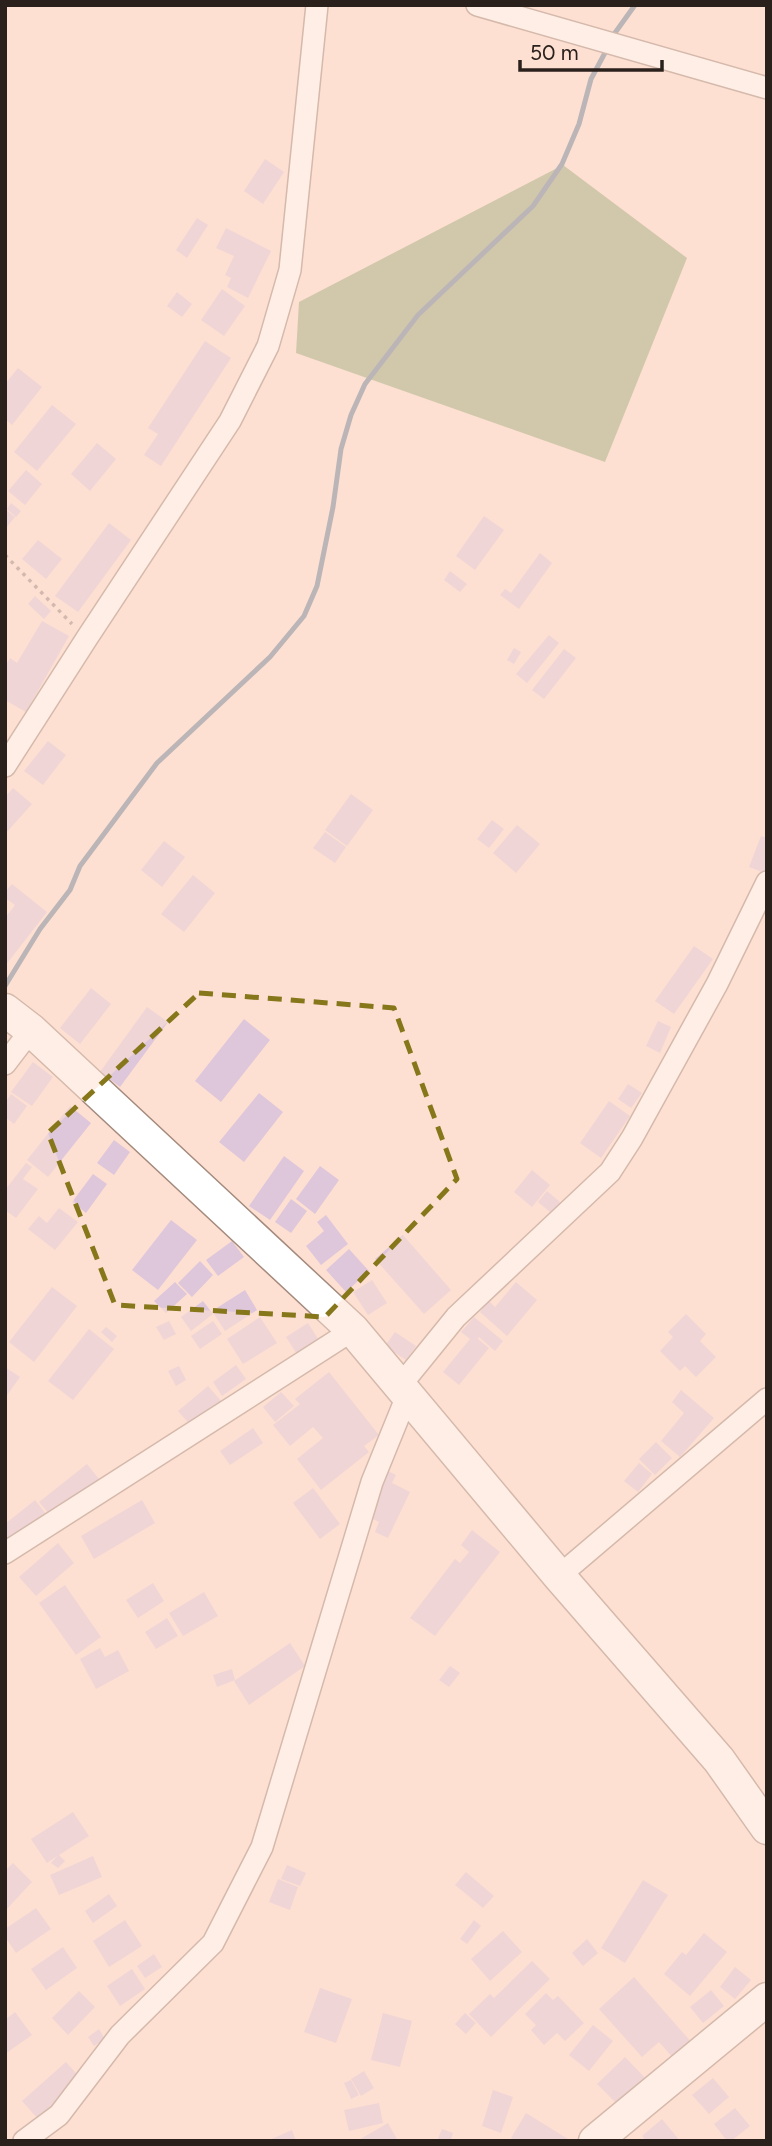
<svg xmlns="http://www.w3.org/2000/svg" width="772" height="2146" viewBox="0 0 772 2146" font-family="Figtree,sans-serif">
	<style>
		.forest { fill: #9cab7e }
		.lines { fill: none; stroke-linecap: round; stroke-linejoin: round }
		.stream { stroke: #6b8298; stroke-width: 5 }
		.building { fill: #dec7da }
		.street-casing { stroke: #a48a7d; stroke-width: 24 }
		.secondary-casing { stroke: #a48a7d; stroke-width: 35 }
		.path { stroke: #a08b81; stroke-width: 3.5; stroke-dasharray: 3.5 5; stroke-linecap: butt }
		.street { stroke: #fff; stroke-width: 21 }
		.secondary { stroke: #fff; stroke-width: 32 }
		.marked { fill: none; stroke: #86771b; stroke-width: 5; stroke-dasharray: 14 9; stroke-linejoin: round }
	</style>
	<rect width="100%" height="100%" fill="#fde0d2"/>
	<!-- forest -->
	<path class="forest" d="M563,165L687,258L605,462L296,353L299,302Z"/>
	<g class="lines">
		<!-- stream -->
		<path class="stream" d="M612,37L635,5
			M5,986L40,929L70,890L80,866L157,763L270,657L304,616L317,586L333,507L341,449L351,415L365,384L418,315L533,206L562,164L579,124L591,79L607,49"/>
	</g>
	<!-- building -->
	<path class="building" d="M265,159L284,172L263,204L244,191Z
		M197,218L208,225L187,258L176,250Z
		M226,228L271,251L248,298L227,287L231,278L225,275L234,256L216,248Z
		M222,289L245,306L224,336L201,320Z
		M177,292L192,304L182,317L167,306Z
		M205,341L231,358L161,466L144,455L158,434L148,428Z
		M18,368L42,387L12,425L5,419V384Z
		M52,405L76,424L37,471L14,452Z
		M97,443L116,459L90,491L71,474Z
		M26,470L42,484L25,505L8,491Z
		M11,503L21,511L16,517L7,509Z
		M5,509L15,517L5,529Z
		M484,516L504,530L475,570L456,556Z
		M109,523L131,540L78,612L55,596Z
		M38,540L62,559L46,579L22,559Z
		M540,553L552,563L519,609L500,595L505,589L511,593Z
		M450,571L467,584L460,592L444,580Z
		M35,596L51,611L44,619L28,604Z
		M42,621L69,636L26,712L5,700V688L7,685L5,683V666L10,658L17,663Z
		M549,635L559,643L527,683L516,674Z
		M514,648L521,652L514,664L507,660Z
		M564,649L576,658L544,699L532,690Z
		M48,741L66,755L43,785L24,771Z
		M13,788L32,804L5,834V797Z
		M351,794L373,810L347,846L325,830Z
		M492,820L504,829L489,848L477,839Z
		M517,825L540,844L516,873L493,853Z
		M325,832L346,847L335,863L313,848Z
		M761,836L767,838V874L749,867Z
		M164,841L185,857L162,887L141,870Z
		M193,875L215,893L184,932L161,914Z
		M12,884L47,912L5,966V918L15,905L5,898V892Z
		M694,946L713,959L674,1014L655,1001Z
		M91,988L111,1004L80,1044L60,1028Z
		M147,1007L168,1022L120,1087L100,1072Z
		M244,1019L270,1040L221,1102L195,1081Z
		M658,1021L671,1027L660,1053L646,1046Z
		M33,1062L53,1077L32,1106L11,1092Z
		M628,1084L642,1093L631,1108L618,1099Z
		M259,1093L283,1112L244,1162L219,1142Z
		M11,1094L27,1106L14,1124L5,1117V1103Z
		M609,1101L630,1116L601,1158L580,1143Z
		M70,1106L91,1123L48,1177L27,1160Z
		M114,1140L130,1152L114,1175L97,1163Z
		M284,1156L304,1171L270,1220L249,1206Z
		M26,1163L32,1167L23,1179L38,1189L16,1218L5,1210V1190Z
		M320,1166L339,1180L315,1214L296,1199Z
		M532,1170L550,1185L532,1207L514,1192Z
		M93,1174L107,1184L86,1213L72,1202Z
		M547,1191L560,1202L551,1213L538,1202Z
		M291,1199L307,1211L291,1233L275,1222Z
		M59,1208L78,1222L55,1250L28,1229L39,1216L47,1223Z
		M326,1215L348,1244L321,1265L306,1246L324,1231L317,1222Z
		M171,1220L197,1240L158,1290L132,1270Z
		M403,1235L451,1290L424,1314L375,1259Z
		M232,1241L244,1257L218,1276L206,1260Z
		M349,1249L369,1271L346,1292L326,1270Z
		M200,1261L213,1275L192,1297L178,1283Z
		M372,1280L387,1303L368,1315L353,1292Z
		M175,1282L187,1294L166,1313L154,1301Z
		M516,1282L537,1300L507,1336L480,1312L489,1301L495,1307Z
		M52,1287L77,1306L34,1362L9,1342Z
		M245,1290L257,1310L225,1331L212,1311Z
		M203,1301L213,1314L191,1331L181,1317Z
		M686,1314L706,1334L700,1341L716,1357L696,1377L685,1366L680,1371L660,1351L673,1337L668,1332Z
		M260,1317L277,1343L243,1364L227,1339Z
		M474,1317L503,1341L495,1351L479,1337L478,1339L489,1348L459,1385L443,1372L470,1339L461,1332Z
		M169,1321L176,1334L164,1340L156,1327Z
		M213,1321L222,1334L200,1349L191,1336Z
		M308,1323L320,1342L298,1356L286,1337Z
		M106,1327L117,1336L112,1342L101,1332Z
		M89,1329L114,1349L73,1400L48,1381Z
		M395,1332L416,1346L406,1360L385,1346Z
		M236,1365L246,1379L222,1396L213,1382Z
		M179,1366L186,1380L176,1386L168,1371Z
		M5,1367L20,1377L5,1398Z
		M329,1372L379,1435L364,1446L369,1452L321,1490L297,1459L323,1438L313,1427L290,1446L273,1425L300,1404L295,1399Z
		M208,1386L222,1402L193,1428L178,1411Z
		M681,1390L714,1418L680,1457L661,1441L684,1413L672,1402Z
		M281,1392L294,1406L275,1422L263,1407Z
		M253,1428L263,1443L230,1465L220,1451Z
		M656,1442L672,1458L655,1475L639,1459Z
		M639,1463L652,1474L638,1492L624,1481Z
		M87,1464L103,1484L55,1521L39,1502Z
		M384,1469L396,1475L392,1483L410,1492L388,1538L375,1532L379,1522L363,1514Z
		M313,1488L340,1524L320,1539L293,1503Z
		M35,1500L50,1519L5,1552V1524Z
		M142,1500L155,1523L94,1559L81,1536Z
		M472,1530L500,1552L435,1636L410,1618L455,1559L460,1563L469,1552L461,1545Z
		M58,1543L74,1563L36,1596L19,1577Z
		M153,1583L164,1601L138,1618L126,1600Z
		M65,1585L101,1637L76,1655L39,1603Z
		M204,1592L218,1616L183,1636L169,1613Z
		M167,1618L178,1636L156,1649L145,1632Z
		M290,1643L305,1666L249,1705L234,1681Z
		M100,1648L105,1657L118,1650L129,1671L96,1689L80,1659Z
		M450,1666L460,1673L449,1687L439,1680Z
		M232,1669L235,1680L217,1687L213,1675Z
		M73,1812L89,1836L59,1855L65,1861L58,1868L51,1863L57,1856L47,1863L31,1839Z
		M93,1856L102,1877L59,1895L50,1875Z
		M13,1863L32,1882L5,1911V1871Z
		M287,1865L306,1873L300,1886L281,1879Z
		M466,1872L494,1896L483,1908L455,1885Z
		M278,1879L298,1887L290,1910L269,1902Z
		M643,1880L668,1895L625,1963L601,1948Z
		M109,1894L117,1906L93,1923L85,1911Z
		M36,1908L51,1929L16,1953L5,1937V1929Z
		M125,1920L142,1946L109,1967L93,1941Z
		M474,1920L481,1926L467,1944L460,1939Z
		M503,1931L522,1952L490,1981L471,1959Z
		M704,1933L727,1952L690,1996L664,1974L682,1952L686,1955Z
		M587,1939L598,1953L583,1966L572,1953Z
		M63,1947L77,1968L46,1990L31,1969Z
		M154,1954L162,1967L145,1978L137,1966Z
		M532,1961L550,1979L491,2037L469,2014L490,1994L494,1998Z
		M735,1967L751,1980L735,1999L720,1987Z
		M132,1969L145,1989L120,2006L107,1986Z
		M634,1977L693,2044L675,2060L659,2042L642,2057L599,2009Z
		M320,1988L352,1999L336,2043L304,2032Z
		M711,1990L724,2006L703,2023L690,2007Z
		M79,1991L95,2007L68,2035L52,2018Z
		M546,1993L553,2000L558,1996L584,2023L565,2041L557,2033L544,2045L531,2030L536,2025L525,2014Z
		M15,2012L32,2035L5,2054V2020Z
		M383,2013L412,2021L400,2067L371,2060Z
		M465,2013L476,2023L466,2034L455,2024Z
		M593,2025L613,2041L589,2071L569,2055Z
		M99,2029L105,2039L94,2046L88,2037Z
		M625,2057L648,2081L621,2108L597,2084Z
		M66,2062L82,2080L38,2119L22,2101Z
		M364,2071L374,2088L361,2096L351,2079Z
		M713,2078L729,2097L709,2114L692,2095Z
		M351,2080L359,2095L351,2099L344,2083Z
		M493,2090L513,2097L501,2133L482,2126Z
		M379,2103L383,2123L349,2131L344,2110Z
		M735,2108L750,2126L731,2141H727L714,2124Z
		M526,2113L568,2139L567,2141H516L511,2138Z
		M662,2119L680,2141H646L642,2136Z
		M388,2123L398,2141H357Z
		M442,2129L453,2133L451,2139L455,2141H437Z
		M292,2130L296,2141H267Z"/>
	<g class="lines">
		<!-- street casing -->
		<g class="street-casing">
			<path id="street" d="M477,5L767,88
				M5,766L87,638L230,421L268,346L290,270L317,5
				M5,1064L31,1030
				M400,1386L456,1317L610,1172L632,1138L717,984L767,882
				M5,1553L353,1330
				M559,1576L767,1399
				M24,2141L59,2115L120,2035L213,1943L262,1847L372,1482L407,1396"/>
		</g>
		<!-- secondary casing -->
		<g class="secondary-casing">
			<path id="secondary" d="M5,1010L31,1030L353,1330L559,1576L719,1760L767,1828
				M595,2141L767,1999"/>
		</g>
		<!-- path -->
		<path class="path" d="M5,555L72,624"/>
		<!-- street -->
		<use href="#street" class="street"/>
		<!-- secondary -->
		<use href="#secondary" class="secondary"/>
	</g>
	<!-- marked area -->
	<path d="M0 0H772V2146H0ZM199,993L394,1008L457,1179L325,1317L115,1305L48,1133Z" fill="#fde0d2" fill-opacity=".55" fill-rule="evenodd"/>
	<path class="marked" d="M199,993L394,1008L457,1179L325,1317L115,1305L48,1133Z"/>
	<!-- border -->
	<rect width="772" height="2146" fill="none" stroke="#2b211c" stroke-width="14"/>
	<!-- scale -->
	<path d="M520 60v10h142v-10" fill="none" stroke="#2b211c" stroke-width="3.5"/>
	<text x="530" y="60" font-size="21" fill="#2b211c" stroke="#fde0d2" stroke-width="5" paint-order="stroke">50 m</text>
</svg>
